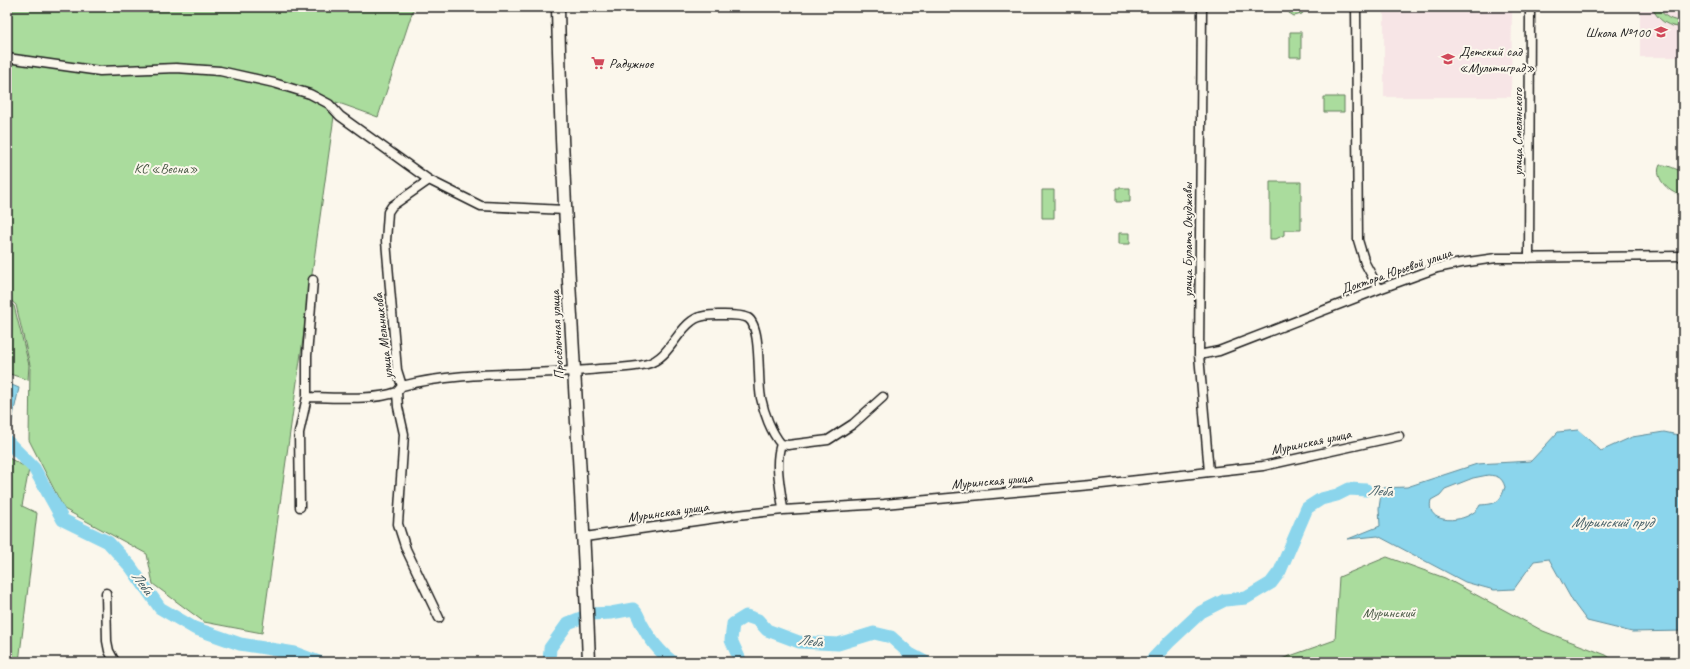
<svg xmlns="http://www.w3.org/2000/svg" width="1690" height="669" viewBox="0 0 1690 669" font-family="Caveat,sans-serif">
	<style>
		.built { fill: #f7e5e6 }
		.green { fill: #aadc9d; stroke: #637c5c }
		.water { fill: #8bd5ec; stroke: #5f8b99; fill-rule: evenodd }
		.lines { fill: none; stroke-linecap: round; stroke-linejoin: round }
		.river { stroke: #8bd5ec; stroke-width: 13 }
		.minor-casing { stroke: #1c1c1c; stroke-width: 11 }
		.primary-casing { stroke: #1c1c1c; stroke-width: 15 }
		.minor { stroke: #fbf7ec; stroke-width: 8 }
		.primary { stroke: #fbf7ec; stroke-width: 12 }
		.labels { text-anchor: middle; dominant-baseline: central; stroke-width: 4; stroke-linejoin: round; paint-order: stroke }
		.poi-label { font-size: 14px; fill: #1c1c1c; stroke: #fbf7ec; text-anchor: start }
		.street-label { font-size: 14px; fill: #1c1c1c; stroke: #fbf7ec }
		.park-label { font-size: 14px; fill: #475643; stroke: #fbf7ec }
		.water-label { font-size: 15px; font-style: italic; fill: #435d65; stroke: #fbf7ec }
	</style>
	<rect width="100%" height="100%" fill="#fbf7ec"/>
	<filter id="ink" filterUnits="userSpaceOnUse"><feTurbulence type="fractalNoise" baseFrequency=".025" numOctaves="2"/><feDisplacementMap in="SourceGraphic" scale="8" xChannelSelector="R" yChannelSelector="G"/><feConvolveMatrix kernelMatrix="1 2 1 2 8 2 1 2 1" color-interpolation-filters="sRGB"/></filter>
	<g filter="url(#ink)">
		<!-- built -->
		<path class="built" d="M1384,7H1512L1511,97H1384Z
			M1640,7H1683V57H1640Z"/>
		<!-- green -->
		<path class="green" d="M7,7H414L378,117L336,102L262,633L204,622L153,584L147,554L64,509L29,440L30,365L16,305L7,297Z
			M1287,7H1305L1302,14L1294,16L1289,13Z
			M1652,7H1658C1664,17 1672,21 1683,21V27C1669,28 1657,20 1652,7Z
			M1290,32H1301V57H1290Z
			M1324,97H1344V112H1324Z
			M1660,165C1668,164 1675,170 1683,171V195C1671,195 1653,178 1660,165Z
			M1270,182H1301V230H1284V235L1276,239H1270Z
			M1116,188H1130V202H1116Z
			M1042,190H1054V218H1042Z
			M1119,233H1130V244H1119Z
			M7,300L14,306L29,365L28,380L7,373Z
			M7,457L29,469L22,506L37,513L19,662H7Z
			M1387,557L1445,578L1543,631L1606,655L1616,662H1273L1335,640L1339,577Z"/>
		<!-- water -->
		<path class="water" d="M7,383L19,388L10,429L7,433Z
			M1578,430L1601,451L1632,437L1664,432L1683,436V631L1632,632L1587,621L1573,602L1549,559L1534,561L1514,589L1494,590L1465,582L1378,536L1348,539L1380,526L1379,508L1381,494L1349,489L1407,487L1477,464L1531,461L1558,432ZM1488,475C1498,476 1502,477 1505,487C1500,503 1496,504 1480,505C1472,523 1424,528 1431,500L1440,495L1445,489L1473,478Z"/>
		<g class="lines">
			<!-- river -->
			<path class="river" d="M7,441L34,468L63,520L108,542L130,566L160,608L194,628L240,644L295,653L319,662
				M549,662L550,648L568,623L591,614L611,613L633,609C638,613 638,617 641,623C648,637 660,653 673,662
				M740,662V660L731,640L733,624L746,616L758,620L767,630L799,642L838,644L874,633L891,637L910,654L925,662
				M1150,662L1169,642L1201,612L1225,600L1246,598L1271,583L1280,571L1307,508L1321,499L1337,495L1349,489L1366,490"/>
			<!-- minor casing -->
			<g class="minor-casing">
				<path id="minor" d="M1202,7L1199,355L1209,472
					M1356,7L1358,240L1365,263L1379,289
					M7,58L100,71L176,68L220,71L274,83L310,94L329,104L340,116L429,180L481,206L565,210
					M429,180L392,206L388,212L386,241L397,370L402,386L397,392L398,407L404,434L398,524L406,549L439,618
					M1529,258L1530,7
					M1199,355L1219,351L1379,289L1437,268L1461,263L1496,258L1683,256
					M402,386C465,370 534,376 599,369C614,368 632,368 647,364C669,358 675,333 692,321C701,314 714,315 724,315C731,315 742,315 748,318C762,327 757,381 761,398C764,413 771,432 781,444L788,445L828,440L853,424L883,397
					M307,397C333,397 373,401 397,392
					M781,444C774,465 781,489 783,510
					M300,507L299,433L307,397V356L313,280
					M585,537L737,515L783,510L884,504L1102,484L1263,466L1399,436
					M106,593L107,641L109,651L115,662"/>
			</g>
			<!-- primary casing -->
			<g class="primary-casing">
				<path id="primary" d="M558,7C562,226 581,444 589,662"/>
			</g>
			<!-- minor -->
			<use href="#minor" class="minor"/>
			<!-- primary -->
			<use href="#primary" class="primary"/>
		</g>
	</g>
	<!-- icons -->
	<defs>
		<g id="school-bare" transform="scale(1.08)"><path d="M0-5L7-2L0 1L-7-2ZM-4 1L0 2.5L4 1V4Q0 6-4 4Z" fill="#d1495b" stroke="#fbf7ec" stroke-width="2.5" paint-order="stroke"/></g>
		<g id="supermarket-bare" transform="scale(1.08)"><path d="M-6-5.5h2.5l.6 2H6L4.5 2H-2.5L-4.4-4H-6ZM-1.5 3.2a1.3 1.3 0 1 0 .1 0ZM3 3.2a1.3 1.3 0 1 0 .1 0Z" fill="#d1495b" stroke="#fbf7ec" stroke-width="2.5" paint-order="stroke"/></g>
	</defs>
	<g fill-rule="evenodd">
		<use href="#school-bare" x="1661" y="32"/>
		<use href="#school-bare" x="1448" y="59"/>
		<use href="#supermarket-bare" x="598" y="63"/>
	</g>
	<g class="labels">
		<!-- poi labels -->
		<g class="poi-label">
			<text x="1650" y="32" text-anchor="end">Школа №100</text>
			<text x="1459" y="51">Детский сад<tspan x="1459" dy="16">«Мультиград»</tspan></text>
			<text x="609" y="63">Радужное</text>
		</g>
		<!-- street labels -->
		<g class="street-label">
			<text transform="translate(1517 132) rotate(-90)">улица Смелянского</text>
			<text transform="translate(1187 240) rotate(-90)">улица Булата Окуджавы</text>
			<text transform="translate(1396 271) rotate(-19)">Доктора Юрьевой улица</text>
			<text transform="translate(557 335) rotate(-93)">Просёлочная улица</text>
			<text transform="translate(383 336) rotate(-97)">улица Мельникова</text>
			<text transform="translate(1311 442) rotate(-12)">Муринская улица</text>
			<text transform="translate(992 481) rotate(-5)">Муринская улица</text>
			<text transform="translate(668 512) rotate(-8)">Муринская улица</text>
		</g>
		<!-- park labels -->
		<g class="park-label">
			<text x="166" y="168">КС «Весна»</text>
			<text x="1389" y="612">Муринский</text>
		</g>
		<!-- water labels -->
		<g class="water-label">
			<text transform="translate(1380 491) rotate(4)">Леба</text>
			<text x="1612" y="522">Муринский пруд</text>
			<text transform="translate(142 583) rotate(54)">Леба</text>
			<text transform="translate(810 641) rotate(7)">Леба</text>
		</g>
	</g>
	<!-- margin -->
	<rect width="1690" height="669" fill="none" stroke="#fbf7ec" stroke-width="24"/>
	<rect x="12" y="12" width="1666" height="645" fill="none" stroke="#1c1c1c" stroke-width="1.5" filter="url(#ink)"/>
</svg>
